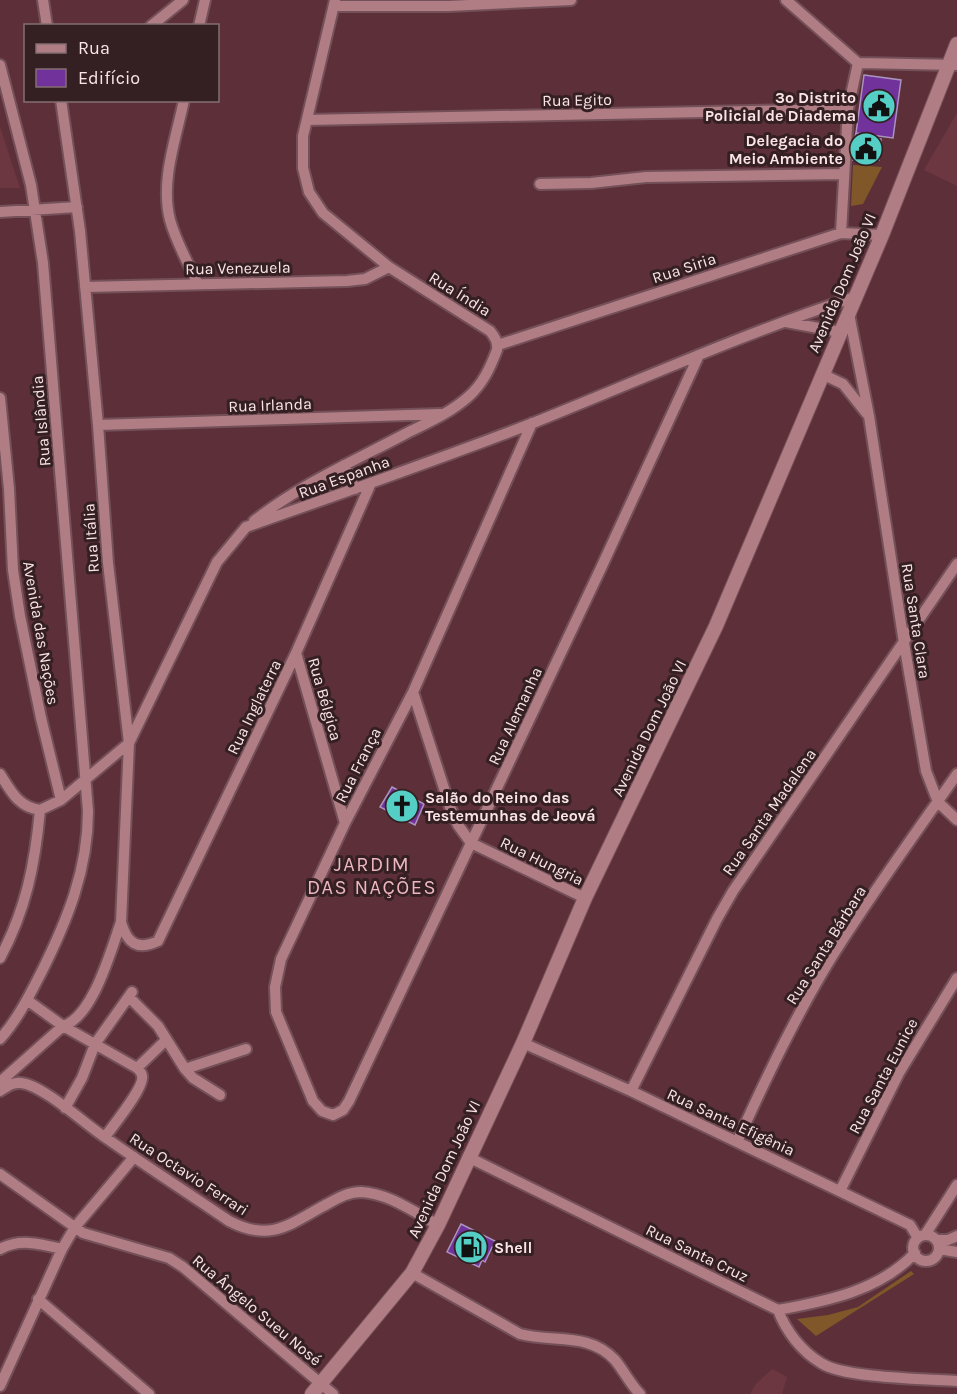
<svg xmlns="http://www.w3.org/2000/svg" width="957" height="1394" viewBox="0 0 957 1394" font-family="Karla,sans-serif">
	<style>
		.built { fill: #6c3741 }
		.green { fill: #7f5728 }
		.building { fill: #71329c; stroke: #aa94be; stroke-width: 1.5 }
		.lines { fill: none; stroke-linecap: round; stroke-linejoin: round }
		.minor-casing { stroke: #745058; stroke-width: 14 }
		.tertiary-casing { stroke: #745058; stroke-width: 16 }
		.minor { stroke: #b17d85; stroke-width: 10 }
		.tertiary { stroke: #b17d85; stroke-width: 14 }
		.labels { text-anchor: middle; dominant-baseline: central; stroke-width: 6; stroke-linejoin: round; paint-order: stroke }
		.poi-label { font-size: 16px; font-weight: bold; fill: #fbe4e7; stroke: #342023; text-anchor: end }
		.street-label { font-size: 16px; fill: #fbe4e7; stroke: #342023 }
		.quarter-label { font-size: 20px; letter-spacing: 1.5px; fill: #eeb7bf; stroke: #342023 }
	</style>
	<rect width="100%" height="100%" fill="#5d3039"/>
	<!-- built -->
	<path class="built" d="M957,113V186L924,170Z
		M0,127L20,188H0Z
		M772,1369L787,1377L782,1394H750L756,1384Z"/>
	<!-- green -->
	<path class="green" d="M853,165L882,167L863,204L851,206Z
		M911,1271L914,1274L816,1336L797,1319L828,1315L858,1307Z"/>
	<!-- building -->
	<path class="building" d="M864,75L901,80L893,138L856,133Z
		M856,133L881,139L879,160H850Z
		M392,787L424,804L415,825L380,807Z
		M461,1224L495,1241L485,1262L482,1260L479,1267L447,1252Z"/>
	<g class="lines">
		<!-- minor casing -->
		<g class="minor-casing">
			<path id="minor" d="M43,0L47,26
				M786,0L858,63
				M334,6H449L571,0
				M151,26L183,0
				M199,26L205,0
				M858,63L957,65
				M0,65L31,185L43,263L88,811C88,870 67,921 41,973C29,996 18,1019 0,1039
				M61,100L80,231L98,425L108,563L129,743L121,922C127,943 137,951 158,941L296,653L371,483
				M184,100C176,139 160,181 170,220C176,242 188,263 198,284
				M307,120L848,109
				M540,184L591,183L646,177L843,174
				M0,212L77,207
				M841,233L848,109L858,63
				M85,287L347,281L365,279L389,267
				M849,314L869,416L904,643L926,771L938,802L957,820
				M786,322L840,332
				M498,345L841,233L882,235
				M822,374L843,384L867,414
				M0,398L9,489L13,570L20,616L41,718L61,800
				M532,423L413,692L345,823L281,959L275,987L276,1012L313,1101L322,1111L333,1115L343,1110L349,1101L601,568L699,355
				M98,425L440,414
				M344,465L355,489
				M254,521C299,485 354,461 405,434C427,423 450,413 468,397C483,384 490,368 497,350C498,342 495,337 490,331L389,267L323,213L309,192L303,168V136L335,0
				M296,653L345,823
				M413,692L450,807L458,825L471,843L585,898
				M0,774C11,791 18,807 40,810
				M40,810L61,800L129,743L217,562L246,527C342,493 438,460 533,423C640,380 745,333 855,297
				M0,958C26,910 35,864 40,810
				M129,997L158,1026L185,1069L193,1078L220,1095
				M27,1000L63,1026L137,1068C139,1070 142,1073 142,1076C145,1087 112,1127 105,1137
				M523,1043L631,1091L910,1225L918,1238
				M137,1068L166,1040
				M185,1069L246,1049
				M0,1082L63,1026C93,1017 111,950 121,922
				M0,1091C7,1087 12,1082 21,1083C43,1085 86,1125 106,1138C146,1166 188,1193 229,1221C271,1243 290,1224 327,1204C338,1198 348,1192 361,1192C388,1193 414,1212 438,1225
				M631,1091L717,919L733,891L957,564
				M65,1108L82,1078L95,1044L132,992
				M737,1142C766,1078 796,1015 833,955C872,893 915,834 957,774
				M468,1157L778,1310C827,1301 879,1291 915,1253
				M0,1174L83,1233L169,1258L183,1267L333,1394
				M840,1191L899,1073L957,978
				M925,1235L957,1185
				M913 1248a13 13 0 1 1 26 0a13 13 0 1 1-26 0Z
				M936,1240H948L957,1236
				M0,1249C20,1238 41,1244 62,1249
				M939,1249L957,1252
				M412,1273L520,1334C554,1343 589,1332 615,1360C624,1371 630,1384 640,1394
				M38,1299L149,1394
				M778,1310C786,1331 801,1351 821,1363C843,1378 926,1379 957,1381
				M0,1386L62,1249L75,1227L134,1157"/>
		</g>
		<!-- tertiary casing -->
		<g class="tertiary-casing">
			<path id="tertiary" d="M312,1394L412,1273L438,1225L523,1043L585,898L716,626L882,235L957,44"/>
		</g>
		<!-- minor -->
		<use href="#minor" class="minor"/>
		<!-- tertiary -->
		<use href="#tertiary" class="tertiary"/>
	</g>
	<!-- icons -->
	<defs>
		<g id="civic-disc" transform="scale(1.725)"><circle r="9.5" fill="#55cec5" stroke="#342023"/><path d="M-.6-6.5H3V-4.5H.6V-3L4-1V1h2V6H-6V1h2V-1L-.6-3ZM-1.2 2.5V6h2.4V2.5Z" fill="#111"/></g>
		<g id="church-disc" transform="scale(1.725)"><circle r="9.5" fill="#55cec5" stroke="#342023"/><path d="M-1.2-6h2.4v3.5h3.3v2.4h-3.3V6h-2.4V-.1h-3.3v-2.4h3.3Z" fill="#111"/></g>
		<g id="fuel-disc" transform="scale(1.725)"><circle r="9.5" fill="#55cec5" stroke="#342023"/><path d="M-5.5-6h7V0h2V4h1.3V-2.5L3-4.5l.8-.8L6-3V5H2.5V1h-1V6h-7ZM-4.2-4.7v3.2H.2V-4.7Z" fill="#111"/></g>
	</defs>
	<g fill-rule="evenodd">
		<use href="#civic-disc" x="879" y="106"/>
		<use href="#civic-disc" x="866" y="149"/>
		<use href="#church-disc" x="402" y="806"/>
		<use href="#fuel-disc" x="471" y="1247"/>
	</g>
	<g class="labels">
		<!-- poi labels -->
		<g class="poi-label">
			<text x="856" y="97">3º Distrito<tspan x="856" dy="18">Policial de Diadema</tspan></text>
			<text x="843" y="140">Delegacia do<tspan x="843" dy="18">Meio Ambiente</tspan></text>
			<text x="425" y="797" text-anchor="start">Salão do Reino das<tspan x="425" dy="18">Testemunhas de Jeová</tspan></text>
			<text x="494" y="1247" text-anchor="start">Shell</text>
		</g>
		<!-- street labels -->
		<g class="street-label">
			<text transform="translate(577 100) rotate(-1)">Rua Egito</text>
			<text transform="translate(238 268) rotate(-1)">Rua Venezuela</text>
			<text transform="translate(684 268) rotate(-18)">Rua Siria</text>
			<text transform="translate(842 283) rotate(-67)">Avenida Dom João VI</text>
			<text transform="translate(460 294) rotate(32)">Rua Índia</text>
			<text transform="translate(270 405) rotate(-2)">Rua Irlanda</text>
			<text transform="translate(41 421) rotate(-95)">Rua Islândia</text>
			<text transform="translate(344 477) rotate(-20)">Rua Espanha</text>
			<text transform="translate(91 538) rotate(-94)">Rua Itália</text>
			<text transform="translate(916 621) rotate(81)">Rua Santa Clara</text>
			<text transform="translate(41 633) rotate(80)">Avenida das Nações</text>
			<text transform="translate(325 699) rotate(74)">Rua Bélgica</text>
			<text transform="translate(254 707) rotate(-64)">Rua Inglaterra</text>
			<text transform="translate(515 716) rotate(-65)">Rua Alemanha</text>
			<text transform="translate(649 728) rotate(-64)">Avenida Dom João VI</text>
			<text transform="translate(358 765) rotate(-63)">Rua França</text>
			<text transform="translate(769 812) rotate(-55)">Rua Santa Madalena</text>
			<text transform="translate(542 861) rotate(26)">Rua Hungria</text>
			<text transform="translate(826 945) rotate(-58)">Rua Santa Bárbara</text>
			<text transform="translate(883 1076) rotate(-62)">Rua Santa Eunice</text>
			<text transform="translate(731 1122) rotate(25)">Rua Santa Efigênia</text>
			<text transform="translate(444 1169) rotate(-65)">Avenida Dom João VI</text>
			<text transform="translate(189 1174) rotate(33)">Rua Octavio Ferrari</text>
			<text transform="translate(697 1253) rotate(26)">Rua Santa Cruz</text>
			<text transform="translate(257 1310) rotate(40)">Rua Ângelo Sueu Nosé</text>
		</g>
		<!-- quarter labels -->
		<g class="quarter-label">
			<text x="372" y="864">JARDIM<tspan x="372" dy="23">DAS NAÇÕES</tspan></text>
		</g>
	</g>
	<!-- legend -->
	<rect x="24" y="24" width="195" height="78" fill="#342023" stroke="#846e71" stroke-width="1.5"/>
	<rect x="36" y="44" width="30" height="9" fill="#b17d85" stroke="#846e71" stroke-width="1.5"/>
	<text x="78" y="54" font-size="18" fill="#fbe4e7">Rua</text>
	<rect x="36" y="69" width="30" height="18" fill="#71329c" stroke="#846e71" stroke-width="1.5"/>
	<text x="78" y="84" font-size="18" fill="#fbe4e7">Edifício</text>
</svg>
